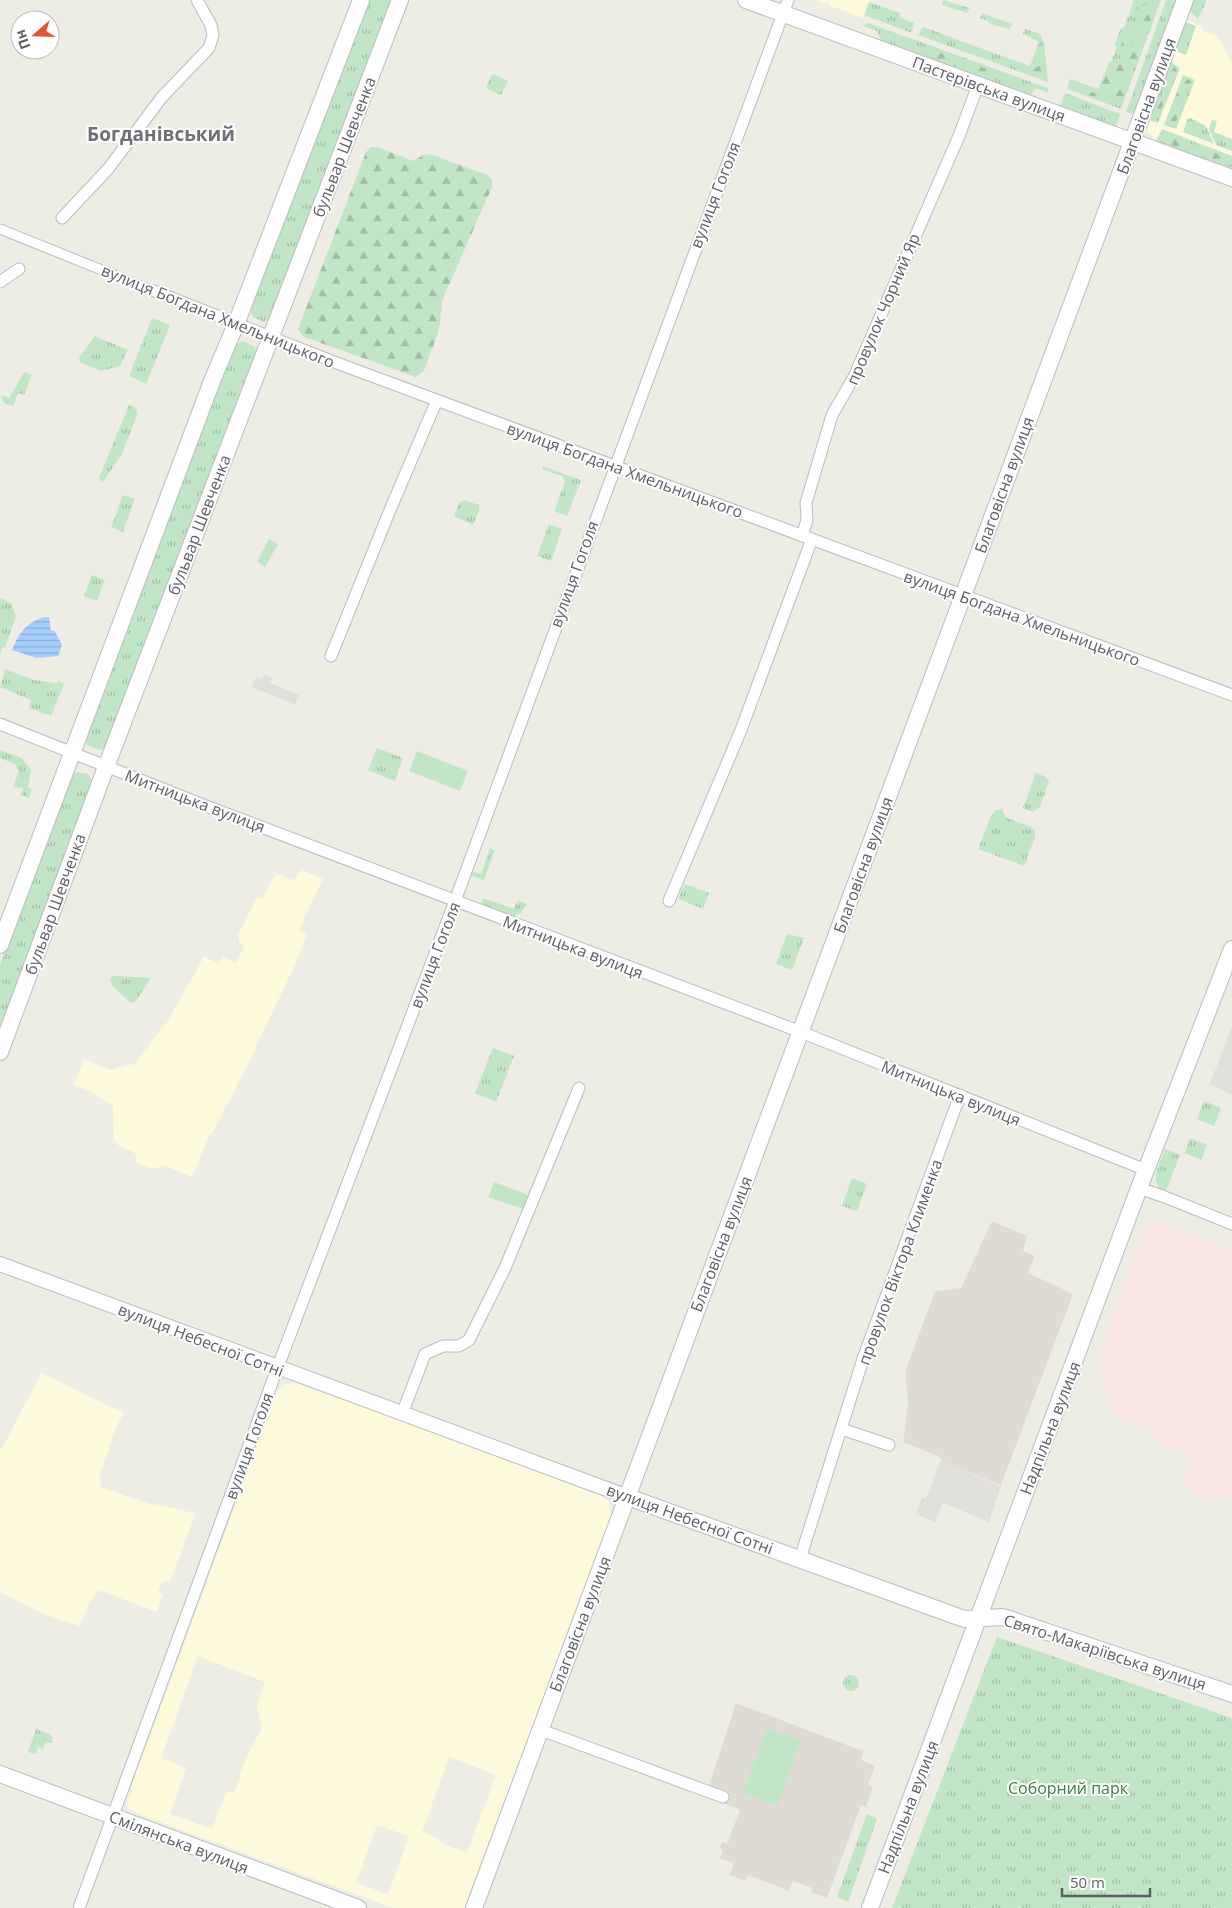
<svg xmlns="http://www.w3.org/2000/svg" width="1232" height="1908" viewBox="0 0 1232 1908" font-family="'Open Sans',sans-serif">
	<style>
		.commercial { fill: #fdf9db; fill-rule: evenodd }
		.industrial { fill: #e0dfd9 }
		.education { fill: #dedcd2 }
		.medical { fill: #fbe6e1 }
		.grass { fill: url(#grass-tufts) }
		.forest { fill: url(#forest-firs) }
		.pitch { fill: #c1e6c5 }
		.water { fill: url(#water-rules) }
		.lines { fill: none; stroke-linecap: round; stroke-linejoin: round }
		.pedestrian-casing { stroke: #b9bbc0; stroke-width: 11 }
		.minor-casing { stroke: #b9bbc0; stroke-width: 13 }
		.tertiary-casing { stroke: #b9bbc0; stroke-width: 16 }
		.secondary-casing { stroke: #babcc2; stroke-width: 18 }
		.pedestrian { stroke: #fff; stroke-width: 9 }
		.minor { stroke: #fff; stroke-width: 11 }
		.tertiary { stroke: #fff; stroke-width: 14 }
		.secondary { stroke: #fff; stroke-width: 16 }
		.labels { text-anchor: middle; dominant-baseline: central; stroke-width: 4; stroke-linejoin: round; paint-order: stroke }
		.street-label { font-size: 16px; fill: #5c5f65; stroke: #fff }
		.park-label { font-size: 16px; fill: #368241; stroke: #fff }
		.quarter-label { font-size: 19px; font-weight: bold; fill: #6d7177; stroke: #fff }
	</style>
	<defs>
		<pattern id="grass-tufts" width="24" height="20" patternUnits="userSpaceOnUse" patternTransform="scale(1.25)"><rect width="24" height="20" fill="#c1e6c5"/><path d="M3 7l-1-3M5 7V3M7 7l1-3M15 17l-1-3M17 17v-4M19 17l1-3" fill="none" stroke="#a0bea4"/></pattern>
		<pattern id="forest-firs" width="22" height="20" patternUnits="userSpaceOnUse" patternTransform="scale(1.25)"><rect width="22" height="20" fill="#c1e6c5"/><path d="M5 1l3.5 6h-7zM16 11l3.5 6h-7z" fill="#a0bea4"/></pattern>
		<pattern id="water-rules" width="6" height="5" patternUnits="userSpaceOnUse" patternTransform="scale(1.25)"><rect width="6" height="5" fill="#a5cefd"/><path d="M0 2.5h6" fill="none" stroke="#8aaad0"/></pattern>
	</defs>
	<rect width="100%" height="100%" fill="#eeede4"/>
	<!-- commercial -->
	<path class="commercial" d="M816,0H870L863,18L831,6L827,2L826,4Z
		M1187,20L1201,26L1203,31L1218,37L1232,63V169L1156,141L1147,130Z
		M301,870L323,879L298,931L307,934L294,967L249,1061L212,1134L209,1135L192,1177L163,1165L154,1169L135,1163L137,1157L134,1152L119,1146L114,1140L113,1106L93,1093L74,1085L84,1059L110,1070L134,1064L166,1024L201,962L203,956L219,964L224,956L236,963L245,946L239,942L238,935L257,897L262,899L276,874L294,880Z
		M41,1373L124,1413L115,1429L99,1479L102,1480L100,1487L147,1503L196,1513L170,1581L162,1582L158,1592L163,1594L157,1612L98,1590L88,1605L80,1626L48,1616L0,1592V1448L2,1449Z
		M294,1382L599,1492L609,1502L611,1517L466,1908H393L141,1815L128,1808L127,1804L133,1789L131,1788L277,1392L284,1385ZM198,1656L265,1682L257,1706L262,1729L247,1755L234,1793L227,1791L212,1829L170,1814L186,1768L161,1758ZM449,1757L496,1775L467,1853L441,1843V1840L422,1832ZM377,1825L409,1836L388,1894L356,1883Z"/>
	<!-- industrial -->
	<path class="industrial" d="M264,675L272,678L270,683L299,695L295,705L252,687L256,677L262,679Z
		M1232,1026V1095L1210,1084Z
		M941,1461L1001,1486L989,1522L943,1503L935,1522L916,1514L922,1497L926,1498Z"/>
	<!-- education -->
	<path class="education" d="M992,1221L1027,1236L1023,1251L1035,1256L1028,1273L1073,1294L1001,1485L944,1462L938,1456L903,1442L908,1404L905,1372L935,1291L961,1288Z
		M736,1703L863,1751L861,1760L875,1766L868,1785L873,1787L866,1807L861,1805L827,1898L811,1892L812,1888L793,1881L789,1891L748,1875L745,1881L730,1875L734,1863L720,1858L723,1850L720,1848L722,1842L727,1844L740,1810L725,1804L729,1793L709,1786Z"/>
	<!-- medical -->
	<path class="medical" d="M1149,1218L1232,1250V1500L1225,1497L1210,1500L1182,1485L1193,1455L1160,1444L1150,1428L1113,1414L1097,1360Z"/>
	<!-- grass -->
	<path class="grass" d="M368,0H393L270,319L264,322L253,317L250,308Z
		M943,0L969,8L967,13L942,5Z
		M1134,0H1161L1121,109L1067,89L1070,79L1098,89L1109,62H1111L1117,47L1114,46L1121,28H1124Z
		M1166,0H1177L1134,114L1126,112Z
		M1194,0H1207L1198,19L1190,11Z
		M869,2L900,13L899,17L914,23L912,33L864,15Z
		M982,13L1012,24L1010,29L988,23V21L980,18Z
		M1186,22L1196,26L1186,55L1175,51Z
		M868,23L1048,88V93L1036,88L1030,96L882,42L877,31L863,26Z
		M923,27L1030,66L1039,42L1023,34L1025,29L1040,34L1044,42L1048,82L918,35Z
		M1171,62L1180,68L1158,123L1149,120Z
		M492,74L508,81L501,95L486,88Z
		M1183,75L1195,80L1176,129L1164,125Z
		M1065,93L1120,114L1116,127L1060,106Z
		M1190,118L1206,126L1214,144L1183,132L1187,120Z
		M1212,120L1217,121L1214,132L1232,139V151L1216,145L1209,129Z
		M1162,129L1232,156V169L1156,141Z
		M152,318L170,325L146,384L129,376Z
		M95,336L128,350L120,366L101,371L80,362L79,358Z
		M242,341L254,346L257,352L106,748L100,750L87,745L84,739L234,346Z
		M24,372L32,375L24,395L18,393L13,406L4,403L1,395L9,398Z
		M129,405L137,408L136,412L138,413L122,454L103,482L99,478Z
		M543,466L581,480L567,516L554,511L565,482L562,476L542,469Z
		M123,495L135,499L123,532L111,527Z
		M464,500L479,505V511L473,525L454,516L459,503Z
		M549,524L562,529L551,561L537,556Z
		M269,539L278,544L265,567L257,562Z
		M92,575L105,580L97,601L84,596Z
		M0,598L11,603L16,616L5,648L3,647L0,654Z
		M5,669L34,680L56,683L59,681L64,684L51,716L29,708L31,700L0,687Z
		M377,748L403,758L395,781L368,770Z
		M0,750L22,758L31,770L28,788L32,789L29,798L21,795L23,788L13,787L19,771L15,764L0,758Z
		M75,772L88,774L93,782L0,1032V965L71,777Z
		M1036,773L1046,777L1049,782L1040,807L1033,812L1023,808Z
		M1002,809L1005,817L1029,826L1035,830V837L1024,866L978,849L991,816L996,810Z
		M490,848L495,850L484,880L472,876L473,872L481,874Z
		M685,884L709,893L703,909L678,899Z
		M483,898L514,909L518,900L527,904L521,913L513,917L481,905Z
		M787,934L804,938L792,970L776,964Z
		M112,976H116L151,978L136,1001L131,1003L112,986L110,979Z
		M493,1048L514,1056L496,1102L475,1093Z
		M1204,1101L1221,1108L1214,1126L1197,1119Z
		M1190,1138L1207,1145L1201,1160L1185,1153Z
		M1165,1149L1180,1155L1165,1193C1147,1183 1160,1164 1165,1149Z
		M852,1178L867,1184L857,1211L842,1206Z
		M997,1637L1232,1718V1908H892Z
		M843 1683a8 8 0 1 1 16 0a8 8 0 1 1-16 0Z
		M36,1729L50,1734L53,1739L51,1743L46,1742L43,1749L38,1747L36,1754L28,1752Z
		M867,1814L877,1819L848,1902L837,1897Z"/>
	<!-- forest -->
	<path class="forest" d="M1149,0H1158L1120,106L1088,95V93L1098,92L1108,69L1121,57L1122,37L1131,43L1138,33L1141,21L1135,9L1138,6H1146Z
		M1042,44L1045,69L1043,78L1029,71L1039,66Z
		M924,47L992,71L999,75C983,79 938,61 924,52Z
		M1174,66L1177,71L1156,121L1153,117Z
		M1187,79L1191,81L1190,86L1176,122L1170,125L1167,123C1171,109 1177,88 1187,79Z
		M1162,133L1232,159V167L1165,143L1161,140Z
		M371,147H377L413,161L423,155L430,154L487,175L492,180V187L442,301L439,330L424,371L416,377L304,337L298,329L366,152Z"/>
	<!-- pitch -->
	<path class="pitch" d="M417,751L468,771L460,791L409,771Z
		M494,1182L526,1194L528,1196L523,1209L488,1197Z
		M767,1728L801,1741L777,1806L743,1793Z"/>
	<!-- water -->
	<path class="water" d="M45,617H49L51,631L54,630L62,645L58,656L37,658L12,650C19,633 26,622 45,617Z"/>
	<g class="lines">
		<!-- pedestrian casing -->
		<g class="pedestrian-casing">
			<path id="pedestrian" d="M0,229L154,291"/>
		</g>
		<!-- minor casing -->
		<g class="minor-casing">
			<path id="minor" d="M62,218L108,169L162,97L209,48L213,35L211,25L197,0
				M0,282L19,269
				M154,291L334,362L1232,695
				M802,536L807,520L806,503L832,415L854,377L959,136L978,85
				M331,656L390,510L437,400
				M0,724L206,806L801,1032L1146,1170
				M669,901L741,730L812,539
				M1139,1188L1165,1197L1232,1224
				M402,1414L425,1354L443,1346H459L469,1340L505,1268L579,1088
				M842,1429L889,1445
				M800,1559L863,1359L960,1095
				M541,1730L723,1797
				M79,1908L277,1369L455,901L788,0"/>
		</g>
		<!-- tertiary casing -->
		<g class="tertiary-casing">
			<path id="tertiary" d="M0,1264L628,1497"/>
		</g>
		<!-- secondary casing -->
		<g class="secondary-casing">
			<path id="secondary" d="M746,0L1232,178
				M0,945L212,381L236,324L361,0
				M0,1052L106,767L400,0
				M628,1497L956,1616L965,1619L1003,1617L1232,1694
				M0,1774L358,1908
				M474,1908L1185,0
				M870,1908L1139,1188L1232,949"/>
		</g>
		<!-- pedestrian -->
		<use href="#pedestrian" class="pedestrian"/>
		<!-- minor -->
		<use href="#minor" class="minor"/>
		<!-- tertiary -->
		<use href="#tertiary" class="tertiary"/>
		<!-- secondary -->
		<use href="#secondary" class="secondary"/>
	</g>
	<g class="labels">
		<!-- street labels -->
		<g class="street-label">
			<text transform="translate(989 89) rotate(20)">Пастерівська вулиця</text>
			<text transform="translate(1146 106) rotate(-70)">Благовісна вулиця</text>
			<text transform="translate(344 147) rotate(-69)">бульвар Шевченка</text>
			<text transform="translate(715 195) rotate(-69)">вулиця Гоголя</text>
			<text transform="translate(883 309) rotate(-67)">провулок Чорний Яр</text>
			<text transform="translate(218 316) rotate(22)">вулиця Богдана Хмельницького</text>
			<text transform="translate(625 470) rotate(20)">вулиця Богдана Хмельницького</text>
			<text transform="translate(1004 485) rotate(-70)">Благовісна вулиця</text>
			<text transform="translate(199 525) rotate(-69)">бульвар Шевченка</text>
			<text transform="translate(574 574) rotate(-70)">вулиця Гоголя</text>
			<text transform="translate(1022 618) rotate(20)">вулиця Богдана Хмельницького</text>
			<text transform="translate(195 801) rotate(21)">Митницька вулиця</text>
			<text transform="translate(863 865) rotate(-70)">Благовісна вулиця</text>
			<text transform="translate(55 904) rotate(-70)">бульвар Шевченка</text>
			<text transform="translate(573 947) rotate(21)">Митницька вулиця</text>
			<text transform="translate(435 955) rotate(-69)">вулиця Гоголя</text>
			<text transform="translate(951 1093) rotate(22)">Митницька вулиця</text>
			<text transform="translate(721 1244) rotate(-69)">Благовісна вулиця</text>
			<text transform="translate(900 1262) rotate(-70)">провулок Віктора Клименка</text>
			<text transform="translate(201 1340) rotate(21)">вулиця Небесної Сотні</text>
			<text transform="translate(1050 1428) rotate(-69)">Надпільна вулиця</text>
			<text transform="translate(249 1446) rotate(-70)">вулиця Гоголя</text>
			<text transform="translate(690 1519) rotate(20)">вулиця Небесної Сотні</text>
			<text transform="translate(580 1624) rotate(-69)">Благовісна вулиця</text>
			<text transform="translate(1105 1652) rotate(18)">Свято-Макаріївська вулиця</text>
			<text transform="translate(908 1807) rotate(-69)">Надпільна вулиця</text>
			<text transform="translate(179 1842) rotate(21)">Смілянська вулиця</text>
		</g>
		<!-- park labels -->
		<g class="park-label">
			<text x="1068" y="1788">Соборний парк</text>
		</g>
		<!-- quarter labels -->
		<g class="quarter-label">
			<text x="161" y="134">Богданівський</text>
		</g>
	</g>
	<!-- north arrow -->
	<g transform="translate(35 35) rotate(250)"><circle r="24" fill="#ffffff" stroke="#bebfc1"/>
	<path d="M0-4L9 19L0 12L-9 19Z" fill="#e65433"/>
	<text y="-8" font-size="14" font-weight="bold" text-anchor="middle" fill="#5c5f65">Пн</text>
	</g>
	<!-- scale -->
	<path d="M1062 1888v8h88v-8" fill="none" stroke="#5c5f65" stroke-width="2.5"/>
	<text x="1070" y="1888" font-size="15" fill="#5c5f65" stroke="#ffffff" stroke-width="4" paint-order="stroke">50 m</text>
</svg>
